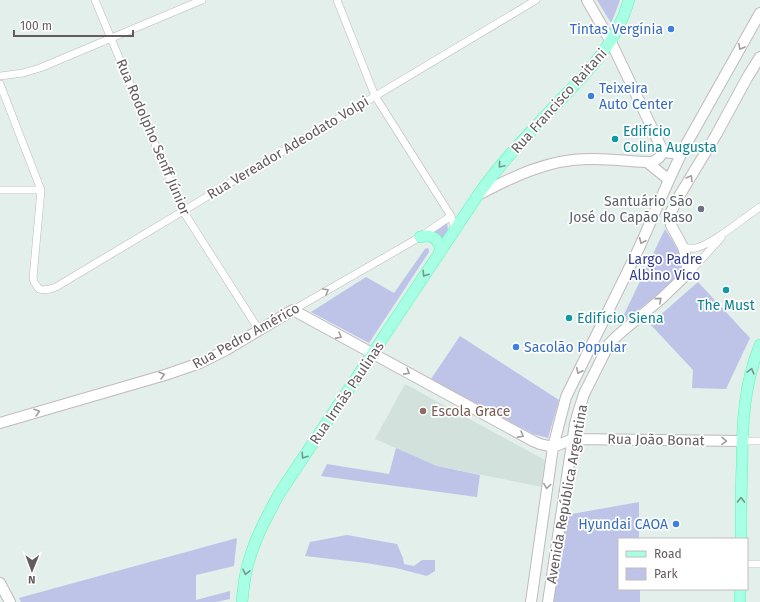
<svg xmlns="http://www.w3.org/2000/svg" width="760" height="602" viewBox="0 0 760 602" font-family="'Fira Sans',sans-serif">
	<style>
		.education { fill: #d3e1dc }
		.green { fill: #bec3e8 }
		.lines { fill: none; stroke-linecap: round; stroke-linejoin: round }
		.street-casing { stroke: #c0b8bc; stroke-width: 8 }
		.secondary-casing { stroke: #c2b8bd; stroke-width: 12 }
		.primary-casing { stroke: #51f9b2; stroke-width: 12 }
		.street { stroke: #fff; stroke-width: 7 }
		.secondary { stroke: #fff; stroke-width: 10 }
		.primary { stroke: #a7ffe4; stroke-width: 11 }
		.oneway { stroke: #a29da0 }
		.oneway2 { stroke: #7b948e }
		.shop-dot { fill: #3f7fe0; stroke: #fff; stroke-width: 1.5 }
		.culture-dot { fill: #0f9aa8; stroke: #fff; stroke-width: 1.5 }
		.worship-dot { fill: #6b7280; stroke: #fff; stroke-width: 1.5 }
		.education-dot { fill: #8d6e63; stroke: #fff; stroke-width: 1.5 }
		.labels { text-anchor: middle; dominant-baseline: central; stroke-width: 3.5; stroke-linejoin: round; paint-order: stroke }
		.shop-label { font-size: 14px; fill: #366cbe; stroke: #fff; text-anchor: end }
		.street-label { font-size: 14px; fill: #645b60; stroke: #fff }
		.culture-label { font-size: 14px; fill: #0d838f; stroke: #fff; text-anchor: start }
		.worship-label { font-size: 14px; fill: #5b616d; stroke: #fff; text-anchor: end }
		.park-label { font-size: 14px; fill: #323a8c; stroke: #fff }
		.education-label { font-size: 14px; fill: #785e54; stroke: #fff; text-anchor: start }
	</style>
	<rect width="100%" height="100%" fill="#e3efea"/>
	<!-- education -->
	<path class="education" d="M405,384L545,460L542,487L437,466L375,439Z"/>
	<!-- green -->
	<path class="green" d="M597,0H620L616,11L611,23Z
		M447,222L448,230L441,240L439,234L433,232Z
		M665,229C672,240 683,254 681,268C681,272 678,276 676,280L619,325Z
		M427,248L429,249V252L369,343L311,312L366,277L394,293L425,249Z
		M698,282L750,338L726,389L692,388L693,370L650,324Z
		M460,336L559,400L548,438L533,434L431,379Z
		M396,448L437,466L480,475L477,497L321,476L327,464L389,474Z
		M639,502V539H619V589H640V602H552L566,515Z
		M347,535L397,544L403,558L404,564L414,566L422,560H435V571L427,576L396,568L366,563L305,556L310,542Z
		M237,538L234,566L196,575V600L230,591V599L216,602H21L19,598Z"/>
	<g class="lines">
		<!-- street casing -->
		<g class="street-casing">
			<path id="street" d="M95,0L183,211L259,330
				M337,0L375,96L451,216L454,226V231
				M0,76L23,73L40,68L202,0
				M0,84L41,190L33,278L34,282L39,289C46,291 50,289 56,287L536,0
				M0,190H41
				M683,247C687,248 691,249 696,248C716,242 742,219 760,207
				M686,276L721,238
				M293,310L420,237L451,216
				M742,441H760
				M747,564H760"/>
		</g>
		<!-- secondary casing -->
		<g class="secondary-casing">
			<path id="secondary" d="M587,0L611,42L663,151C671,154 676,154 683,150
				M647,162L669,180
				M478,195C512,177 549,159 588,159C609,158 631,162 652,162C658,160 661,157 663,151
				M0,423L165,375L200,363L226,350L293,310L533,441L540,444L553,447
				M553,447L573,439L742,441
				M0,583L10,602
				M531,602L553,447L566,397L639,248L669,180L683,150L760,13
				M548,602L575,424L578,413L584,394L609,344L618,335L661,299L685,276L687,268L685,254L683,247L671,225L670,220L671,212L678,198L716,135L747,78L760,57"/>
		</g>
		<!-- primary casing -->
		<g class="primary-casing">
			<path id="primary" d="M420,237C432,234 438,238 441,250
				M741,539C741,515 741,490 742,466C742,424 744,384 760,345
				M242,602C243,591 244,579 247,568C253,542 266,518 279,494L478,195C499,165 524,139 549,112C581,78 616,47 629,0
				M740,602V589"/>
		</g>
		<!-- street -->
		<use href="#street" class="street"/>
		<!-- secondary -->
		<use href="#secondary" class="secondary"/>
		<!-- primary -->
		<use href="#primary" class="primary"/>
	</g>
	<!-- one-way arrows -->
	<defs><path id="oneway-chevron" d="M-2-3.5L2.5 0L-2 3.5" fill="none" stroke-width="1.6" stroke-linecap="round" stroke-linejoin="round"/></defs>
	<g class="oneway">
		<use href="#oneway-chevron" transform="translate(741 47) rotate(119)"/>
		<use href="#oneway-chevron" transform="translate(690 178) rotate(-59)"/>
		<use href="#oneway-chevron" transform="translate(642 241) rotate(115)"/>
		<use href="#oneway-chevron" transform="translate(326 291) rotate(-30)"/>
		<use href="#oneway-chevron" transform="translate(659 300) rotate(-41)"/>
		<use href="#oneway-chevron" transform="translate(339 336) rotate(29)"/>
		<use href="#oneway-chevron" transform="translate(579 371) rotate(116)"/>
		<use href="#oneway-chevron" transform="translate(407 372) rotate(29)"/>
		<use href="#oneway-chevron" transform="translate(162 375) rotate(-16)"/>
		<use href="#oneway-chevron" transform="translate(37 412) rotate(-16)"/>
		<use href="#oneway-chevron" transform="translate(521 435) rotate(29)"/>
		<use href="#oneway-chevron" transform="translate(724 441) rotate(1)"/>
		<use href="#oneway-chevron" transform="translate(547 486) rotate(98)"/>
	</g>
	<g class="oneway2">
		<use href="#oneway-chevron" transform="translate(501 165) rotate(130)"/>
		<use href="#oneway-chevron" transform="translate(425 274) rotate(123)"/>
		<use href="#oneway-chevron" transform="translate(751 371) rotate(-75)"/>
		<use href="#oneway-chevron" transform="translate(304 456) rotate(124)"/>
		<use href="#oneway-chevron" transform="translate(741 500) rotate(-89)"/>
		<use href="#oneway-chevron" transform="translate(246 572) rotate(102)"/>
	</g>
	<!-- markers -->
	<g class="shop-dot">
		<circle cx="671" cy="29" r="4"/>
		<circle cx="591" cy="96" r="4"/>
		<circle cx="516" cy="347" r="4"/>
		<circle cx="676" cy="524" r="4"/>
	</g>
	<g class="culture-dot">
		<circle cx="615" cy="139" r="4"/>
		<circle cx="726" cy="290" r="4"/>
		<circle cx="569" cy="318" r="4"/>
	</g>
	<circle class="worship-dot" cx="701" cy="209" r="4"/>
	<circle class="education-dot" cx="423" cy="411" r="4"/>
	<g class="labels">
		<!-- shop labels -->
		<g class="shop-label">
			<text x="663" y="29">Tintas Vergínia</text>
			<text x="599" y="88" text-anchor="start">Teixeira<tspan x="599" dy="16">Auto Center</tspan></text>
			<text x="524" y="347" text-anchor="start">Sacolão Popular</text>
			<text x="668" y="524">Hyundai CAOA</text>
		</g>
		<!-- street labels -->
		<g class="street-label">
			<text transform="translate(559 101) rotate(-48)">Rua Francisco Raitani</text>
			<text transform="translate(153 137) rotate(67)">Rua Rodolpho Senff Júnior</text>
			<text transform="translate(288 148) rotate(-31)">Rua Vereador Adeodato Volpi</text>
			<text transform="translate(246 336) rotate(-29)">Rua Pedro Américo</text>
			<text transform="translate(347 393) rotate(-56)">Rua Irmãs Paulinas</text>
			<text transform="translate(656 440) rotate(1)">Rua João Bonat</text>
			<text transform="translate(567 494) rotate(-80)">Avenida República Argentina</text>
		</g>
		<!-- culture labels -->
		<g class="culture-label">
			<text x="623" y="131">Edifício<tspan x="623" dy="16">Colina Augusta</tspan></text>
			<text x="726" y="305" text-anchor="middle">The Must</text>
			<text x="577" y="318">Edifício Siena</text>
		</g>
		<!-- worship labels -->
		<g class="worship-label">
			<text x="693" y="201">Santuário São<tspan x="693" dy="16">José do Capão Raso</tspan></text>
		</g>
		<!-- park labels -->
		<g class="park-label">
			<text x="665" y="259">Largo Padre<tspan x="665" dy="16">Albino Vico</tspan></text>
		</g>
		<!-- education labels -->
		<g class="education-label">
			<text x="431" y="411">Escola Grace</text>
		</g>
	</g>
	<!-- legend -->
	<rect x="618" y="538" width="130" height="52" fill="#ffffff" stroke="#c1bdbf"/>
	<rect x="626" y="551" width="20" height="6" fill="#a7ffe4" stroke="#c1bdbf"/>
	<text x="654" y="558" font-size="12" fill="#645b60">Road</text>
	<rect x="626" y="568" width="20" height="12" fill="#bec3e8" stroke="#c1bdbf"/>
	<text x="654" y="578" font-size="12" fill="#645b60">Park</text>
	<!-- north arrow -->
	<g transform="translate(32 570) rotate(181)" stroke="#ffffff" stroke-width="3" paint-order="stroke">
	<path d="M0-3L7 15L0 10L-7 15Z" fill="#645b60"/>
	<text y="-6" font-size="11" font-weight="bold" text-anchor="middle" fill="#645b60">N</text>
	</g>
	<!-- scale -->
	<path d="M14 30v6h119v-6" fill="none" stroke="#645b60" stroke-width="2"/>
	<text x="20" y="30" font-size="12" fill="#645b60" stroke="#ffffff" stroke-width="3" paint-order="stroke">100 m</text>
</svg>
